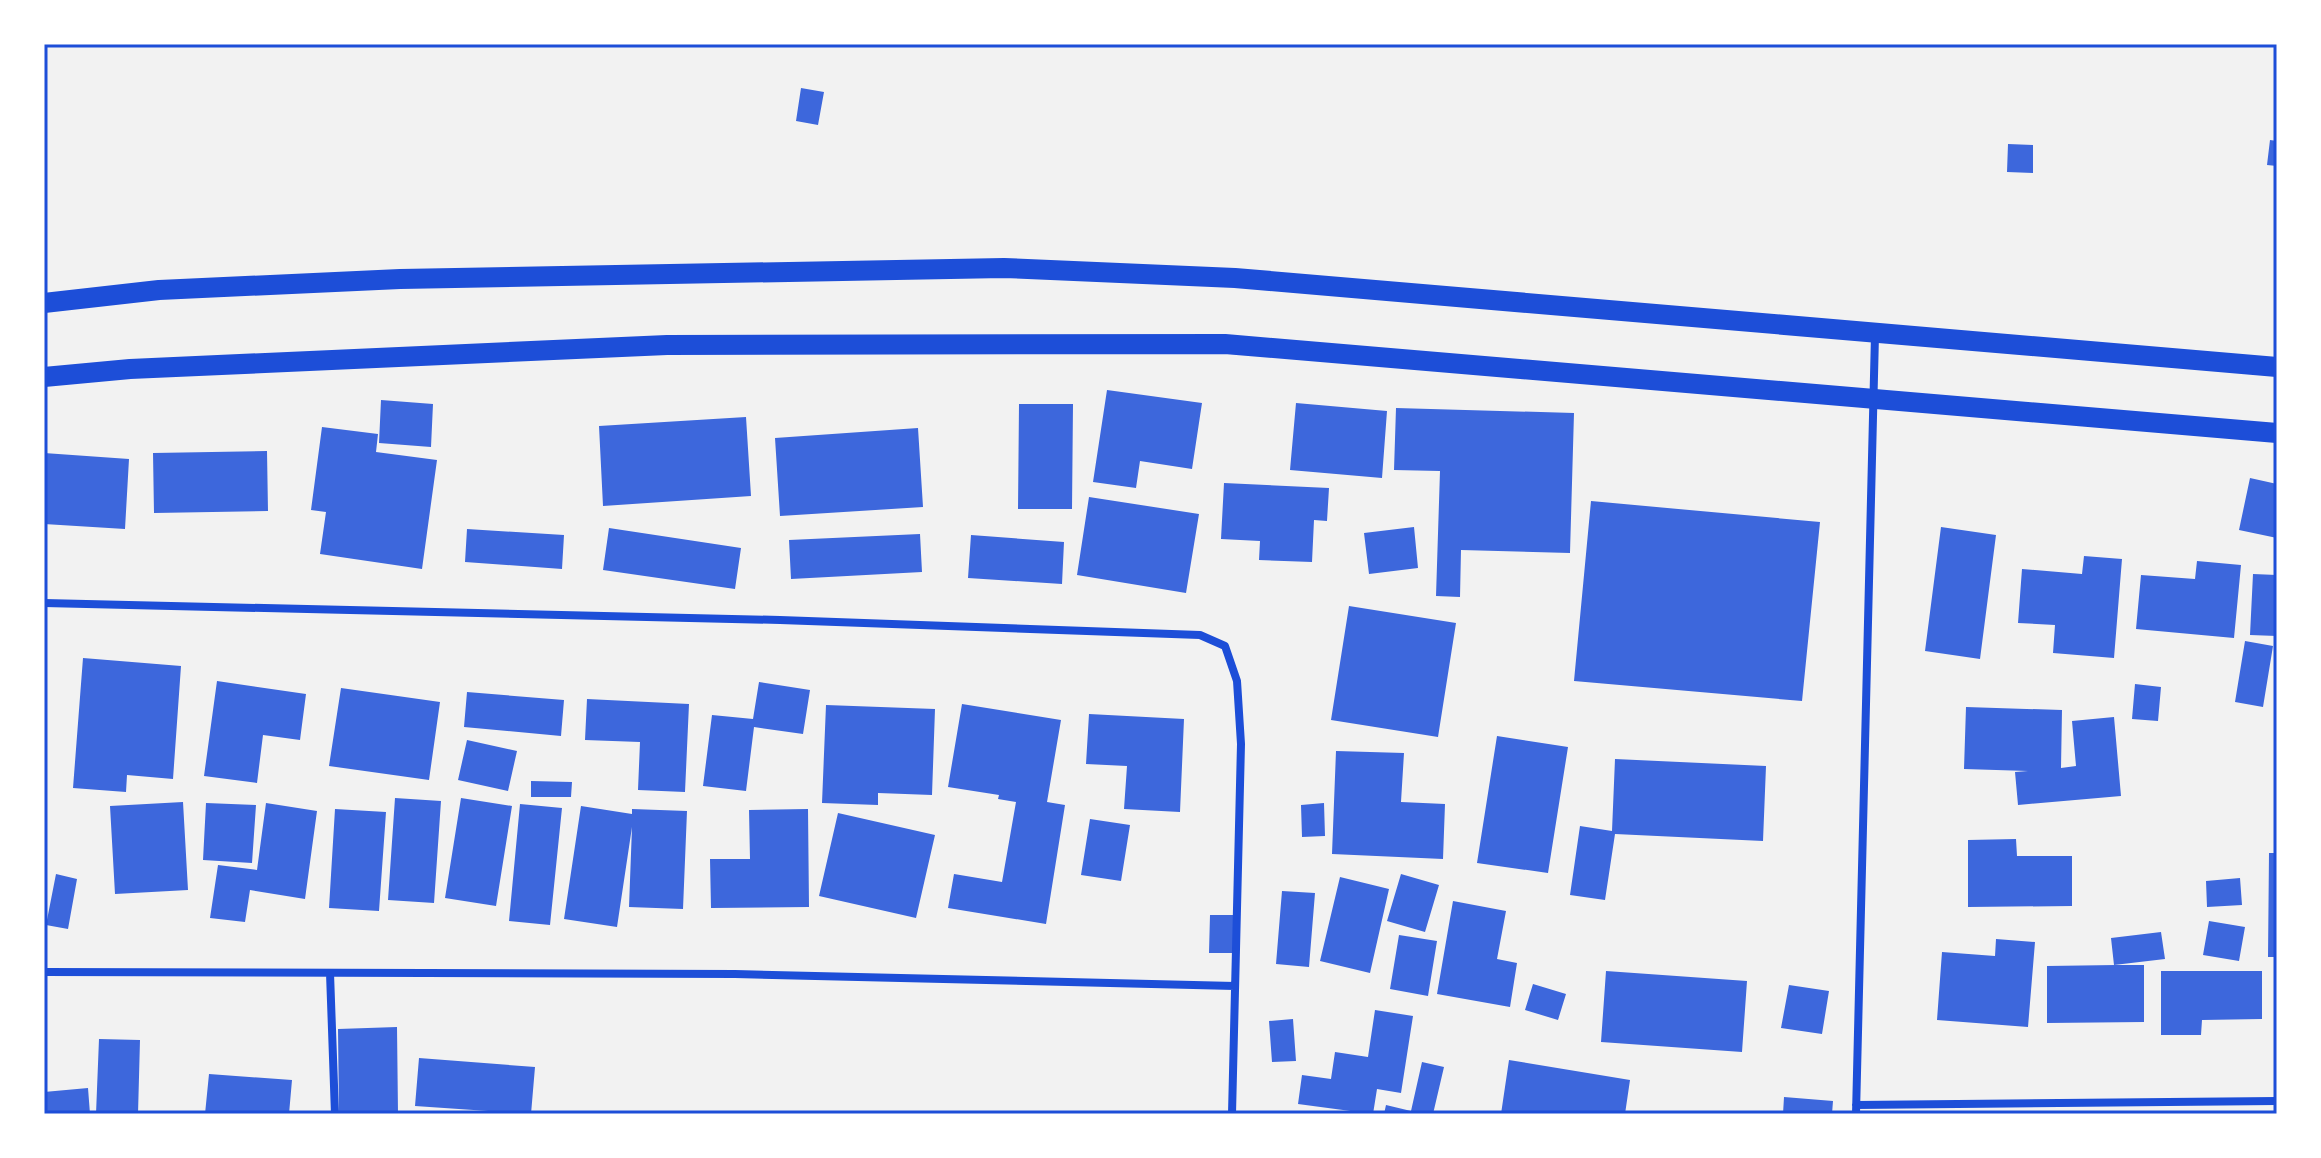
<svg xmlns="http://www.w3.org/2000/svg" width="2321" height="1158" viewBox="0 0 2321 1158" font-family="Ubuntu,sans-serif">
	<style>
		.building { fill: #3d67dc }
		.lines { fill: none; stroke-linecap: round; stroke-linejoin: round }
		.minor { stroke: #1d4ed8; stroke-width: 8 }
		.primary { stroke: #1d4ed8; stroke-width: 20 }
		.neatline { fill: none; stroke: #1d4ed8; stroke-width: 3 }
	</style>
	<rect width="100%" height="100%" fill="#f2f2f2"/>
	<!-- building -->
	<path class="building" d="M801,88L824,92L818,125L796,121Z
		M2270,140L2277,141V166L2267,165Z
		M2008,144L2033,145V173L2007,172Z
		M1107,390L1202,403L1192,469L1140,461L1136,488L1093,482Z
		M381,400L433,404L431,447L379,443Z
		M1296,403L1387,411L1382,478L1290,470Z
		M1019,404H1073L1072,509H1018Z
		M1396,408L1574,413L1570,553L1461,550L1460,597L1436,596L1440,471L1394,470Z
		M746,417L751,496L603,506L599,426Z
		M322,427L378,434L376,452L437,460L422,569L320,554L326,512L311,510Z
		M918,428L923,507L780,516L775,438Z
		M267,451L268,511L154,513L153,453Z
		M44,453L129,459L125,529L44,524Z
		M2250,478L2277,484V538L2239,530Z
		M1224,483L1329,488L1327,521L1314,520L1312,562L1259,560L1260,541L1221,539Z
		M1089,497L1199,514L1186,593L1077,575Z
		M1591,501L1820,522L1802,701L1574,681Z
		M1414,527L1418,568L1369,574L1364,533Z
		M1941,527L1996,535L1980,659L1925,651Z
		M609,528L741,548L735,589L603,570Z
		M467,529L564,535L562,569L465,562Z
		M920,534L922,572L791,579L789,540Z
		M971,535L1064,542L1062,584L968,578Z
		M2084,556L2122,559L2114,658L2053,653L2055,625L2018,623L2022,569L2082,574Z
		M2197,561L2241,565L2234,638L2136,629L2141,575L2195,579Z
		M2253,574L2277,575V636L2250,635Z
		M1349,606L1456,623L1438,737L1331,720Z
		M2245,641L2273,646L2263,707L2235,702Z
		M83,658L181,666L173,779L127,775L126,792L73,788Z
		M217,681L306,694L300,740L263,735L257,783L204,776Z
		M759,682L810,690L803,734L754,727L746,791L703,786L712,715L753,719Z
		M2135,684L2161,687L2158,721L2132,719Z
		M341,688L440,702L429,780L329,766Z
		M467,692L564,700L561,736L464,727Z
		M587,699L689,704L685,792L638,790L640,742L585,740Z
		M962,704L1061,720L1047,802L1065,805L1046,924L948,908L954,874L1002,882L1016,802L998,799L999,795L948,787Z
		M826,705L935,709L932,795L878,793V805L822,803Z
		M1966,707L2062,710L2061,768L2076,766L2072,721L2114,717L2121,796L2018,805L2015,772L2028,771L1964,769Z
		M1089,714L1184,719L1180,812L1124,809L1127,766L1086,764Z
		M1497,736L1568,747L1548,873L1477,863Z
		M467,740L517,751L508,791L458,780Z
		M1336,751L1404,753L1401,802L1445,804L1443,859L1332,854Z
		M1615,759L1766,766L1763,841L1615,834L1605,900L1570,895L1580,826L1612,831Z
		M531,781L572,782L571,797H531Z
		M395,798L441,801L434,903L388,900Z
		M461,798L512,806L496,906L445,898Z
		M183,802L188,890L115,894L110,806Z
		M206,803L256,805L252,863L203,860Z
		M266,803L317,811L305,899L250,890L245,922L210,918L218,865L257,870Z
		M1324,803L1325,836L1302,837L1301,805Z
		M520,804L562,808L550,925L509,921Z
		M581,806L632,814V809L687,811L683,909L629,907L632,827L617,927L564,919Z
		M335,809L386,812L379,911L329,908Z
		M808,809L809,907L711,908L710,859H750L749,810Z
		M838,813L935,835L916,918L819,896Z
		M1090,819L1130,825L1121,881L1081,875Z
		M2016,839L2017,856H2072V906L1968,907V840Z
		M2269,853H2277V957H2268Z
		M56,874L77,879L68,929L46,925Z
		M1401,874L1439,885L1425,932L1387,921Z
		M1340,877L1389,889L1370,973L1320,961Z
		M2240,878L2242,905L2207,907L2206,881Z
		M1282,891L1315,893L1309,967L1276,964Z
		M1453,901L1506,911L1497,959L1517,963L1510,1007L1437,994Z
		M1210,915H1234V953H1209Z
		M2209,921L2245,927L2239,961L2203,955Z
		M2161,932L2165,959L2114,965L2111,938Z
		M1399,935L1437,941L1428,996L1390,989Z
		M1996,939L2035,942L2028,1027L1937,1020L1942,952L1995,956Z
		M2116,965H2144V1022L2047,1023V966Z
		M1606,971L1747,981L1742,1052L1601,1042Z
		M2161,971H2262V1019L2202,1020L2201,1035H2161Z
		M1533,984L1566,994L1558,1020L1525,1010Z
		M1789,985L1829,991L1822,1034L1781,1028Z
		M1375,1010L1413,1016L1401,1093L1377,1089L1373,1114L1298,1104L1302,1075L1331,1079L1335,1052L1368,1057Z
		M1293,1019L1296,1061L1272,1062L1269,1021Z
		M397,1027L398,1114H339L338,1029Z
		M99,1039L140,1040L138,1114H96Z
		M419,1058L535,1067L531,1114L415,1106Z
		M1509,1060L1630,1080L1625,1114H1501Z
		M1422,1062L1444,1067L1433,1114H1384L1386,1105L1411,1111Z
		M209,1074L292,1080L289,1114H205Z
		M88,1088L90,1114H44V1092Z
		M1784,1097L1833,1101L1832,1114H1783Z"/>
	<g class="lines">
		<!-- minor -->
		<path class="minor" d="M44,603L780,620L1200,635L1225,646L1237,681L1241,744L1232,1114
			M44,972L735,974L1235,986
			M330,973L335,1114
			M1856,1105L2277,1101
			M1856,1114L1875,335"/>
		<!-- primary -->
		<path class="primary" d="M44,303L159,290L400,279L1004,268L1235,278L2277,367
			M44,377L130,369L667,345L1225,344L2277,433"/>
	</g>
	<!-- border -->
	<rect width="2321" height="1158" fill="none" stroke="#ffffff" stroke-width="92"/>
	<rect x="46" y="46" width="2229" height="1066" class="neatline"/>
</svg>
